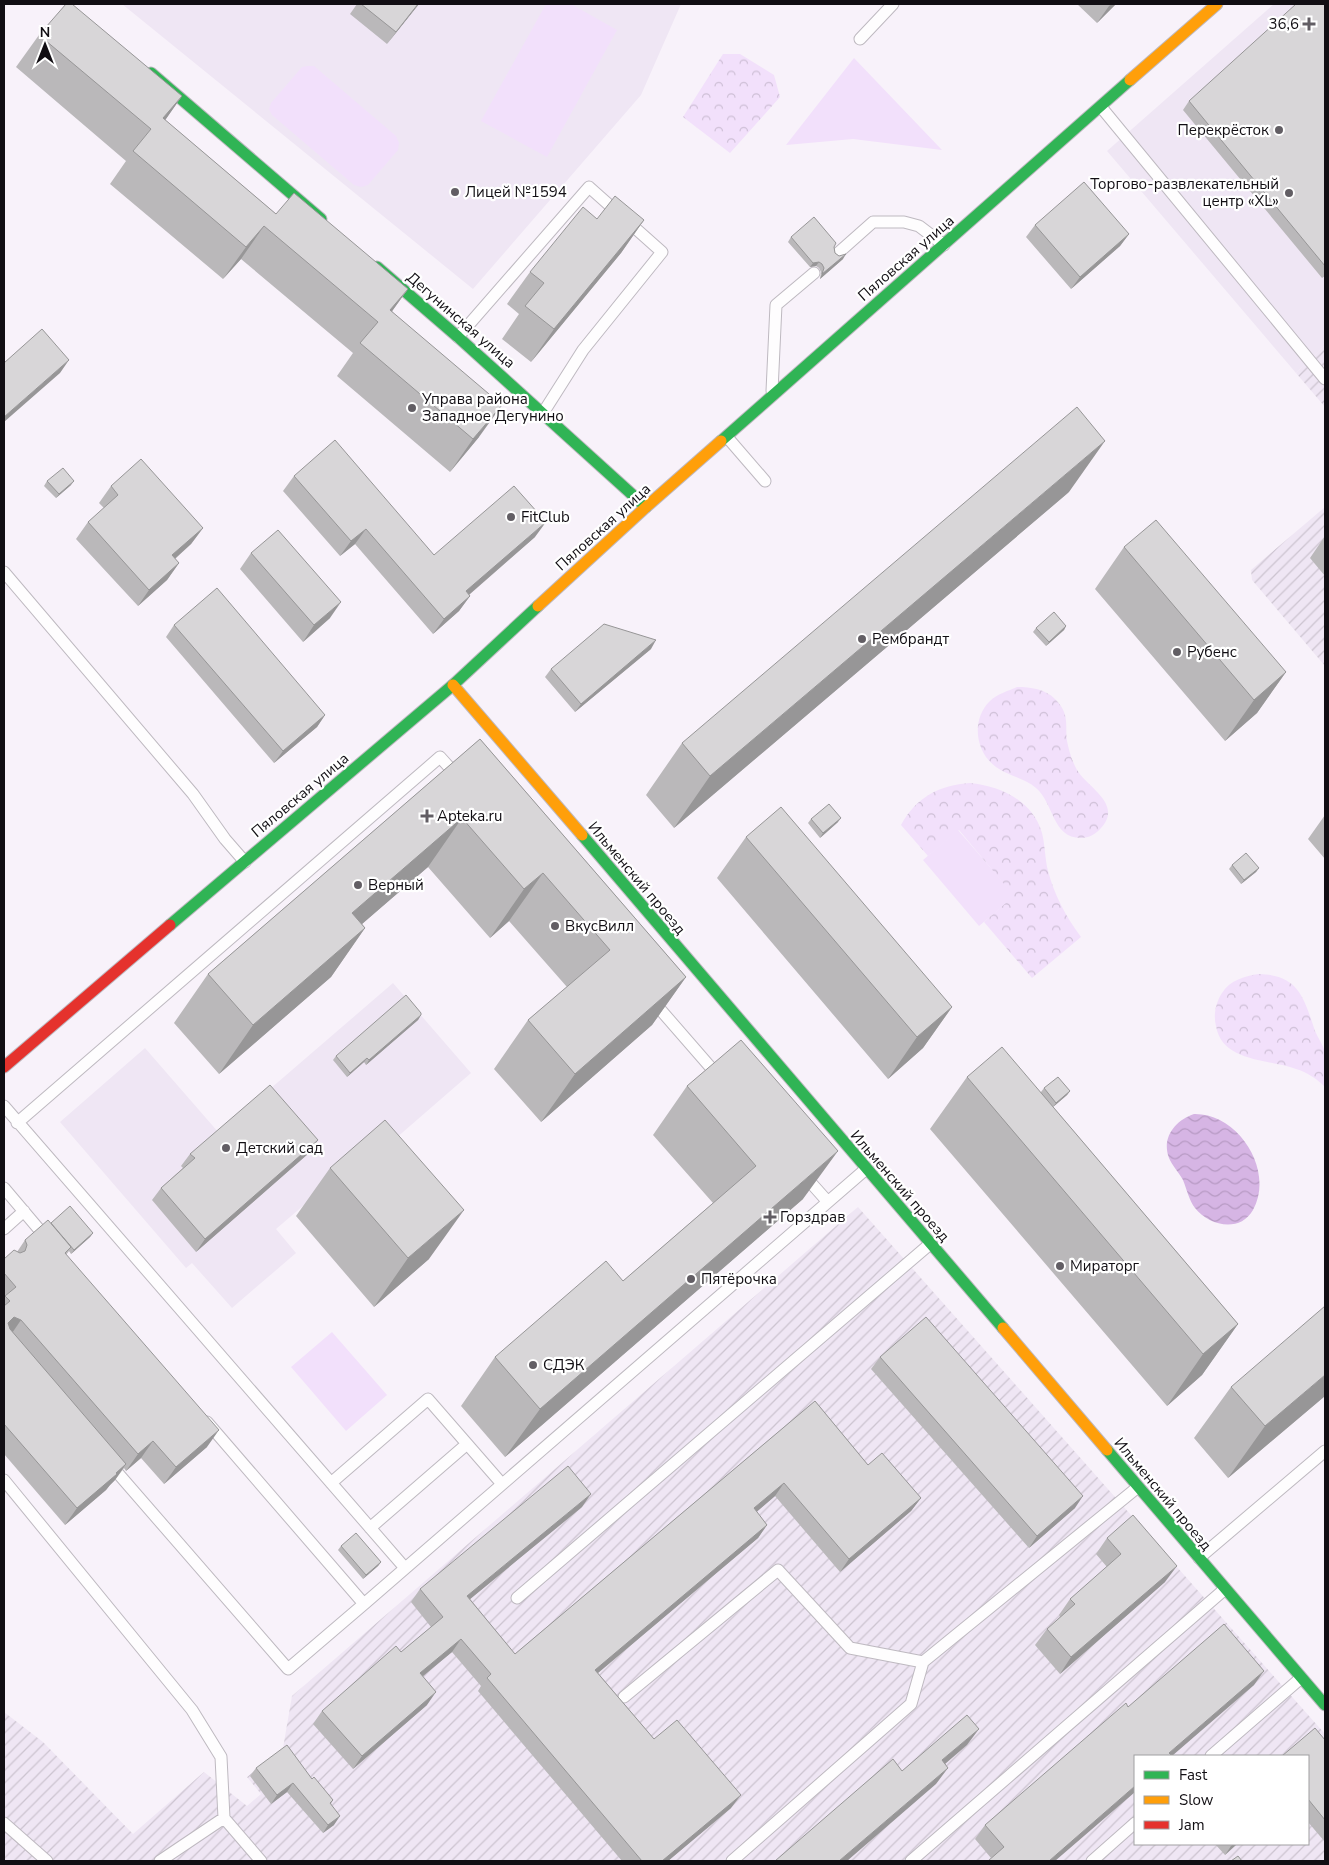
<svg xmlns="http://www.w3.org/2000/svg" width="1329" height="1865" viewBox="0 0 1329 1865" font-family="'Nunito Sans',sans-serif">
	<style>
		.built { fill: #efe6f4 }
		.industrial { fill: url(#industrial-furrows); fill-rule: evenodd }
		.green { fill: #f2e0fb }
		.park { fill: url(#park-crowns) }
		.water { fill: url(#water-waves) }
		.lines { fill: none; stroke-linecap: round; stroke-linejoin: round }
		.lane-casing { stroke: #beb9c0; stroke-width: 13 }
		.fast-casing { stroke: #beb9c0; stroke-width: 13 }
		.slow-casing { stroke: #beb9c0; stroke-width: 13 }
		.jam-casing { stroke: #beb9c0; stroke-width: 13 }
		.lane { stroke: #fefdfe; stroke-width: 11 }
		.fast { stroke: #30b455; stroke-width: 11 }
		.slow { stroke: #ff9f0a; stroke-width: 11 }
		.jam { stroke: #e5322d; stroke-width: 11 }
		.wall { fill: #bab8ba }
		.shaded-wall { fill: #979697 }
		.building { fill: #d8d6d8; stroke: #979697 }
		.poi-dot { fill: #625e64; stroke: #fff; stroke-width: 2 }
		.labels { text-anchor: middle; dominant-baseline: central; stroke-width: 4.5; stroke-linejoin: round; paint-order: stroke }
		.poi-label { font-size: 15px; fill: #110e13; stroke: #fff; text-anchor: start }
		.street-label { font-size: 15px; fill: #110e13; stroke: #fff }
	</style>
	<defs>
		<pattern id="industrial-furrows" width="10" height="10" patternUnits="userSpaceOnUse" patternTransform="scale(1.25)"><rect width="10" height="10" fill="#efe6f4"/><path d="M-1 1l2-2M0 10L10 0M9 11l2-2" fill="none" stroke="#ccc4d0"/></pattern>
		<pattern id="park-crowns" width="20" height="18" patternUnits="userSpaceOnUse" patternTransform="scale(1.25)"><rect width="20" height="18" fill="#f2e0fb"/><path d="M2 6a3 3 0 1 1 6 0M12 15a3 3 0 1 1 6 0" fill="none" stroke="#cebfd6"/></pattern>
		<pattern id="water-waves" width="16" height="10" patternUnits="userSpaceOnUse" patternTransform="scale(1.25)"><rect width="16" height="10" fill="#d6b5e4"/><path d="M0 5q4-4 8 0t8 0" fill="none" stroke="#b79ac3"/></pattern>
	</defs>
	<rect width="100%" height="100%" fill="#f8f2fa"/>
	<!-- built -->
	<path class="built" d="M122,4H681L641,95L473,289Z
		M1274,4H1325V345L1296,373L1107,151Z
		M393,983L471,1073L380,1152L374,1145L276,1229L296,1253L232,1308L192,1263L186,1268L60,1122L145,1048L219,1133Z"/>
	<!-- industrial -->
	<path class="industrial" d="M1325,345V407L1296,373Z
		M1325,507V666L1252,580L1251,570Z
		M858,1207L1325,1734V1861H4V1712L43,1742L133,1834L204,1772L247,1806L261,1794L247,1777L283,1748L292,1696ZM1135,1756H1308V1844H1135Z"/>
	<!-- green -->
	<path class="green" d="M546,4H571L617,30L547,157L481,121Z
		M854,58L942,150L853,139L786,145Z
		M308,66H314L396,136L399,143L398,150L368,185L361,187L354,185L272,115L269,109L271,103L302,67Z
		M958,830L1015,896L979,926L923,860Z
		M332,1332L387,1395L346,1431L291,1367Z"/>
	<!-- park -->
	<path class="park" d="M723,54H740L774,75L780,97L730,153L683,117Z
		M1017,687C1031,687 1045,689 1055,699C1070,714 1065,724 1067,741C1069,751 1072,761 1077,770C1088,788 1123,804 1101,828C1096,834 1089,838 1081,838C1052,838 1054,803 1036,788C1025,778 1008,776 996,767C975,752 971,719 990,701C997,694 1008,691 1017,687Z
		M970,783C1001,786 1033,801 1042,833C1045,845 1045,859 1048,871C1054,894 1066,917 1081,937L1032,978L984,922L1014,896L959,830L928,856L901,825C916,797 940,785 970,783Z
		M1259,974C1299,975 1304,998 1315,1031C1318,1038 1323,1045 1325,1052C1328,1062 1325,1076 1325,1087C1317,1079 1307,1072 1296,1069C1268,1059 1222,1062 1216,1026C1213,1015 1216,1002 1222,993C1230,980 1245,976 1259,974Z"/>
	<!-- water -->
	<path class="water" d="M1194,1114C1238,1113 1275,1170 1253,1210C1240,1233 1209,1226 1195,1208C1189,1200 1187,1190 1183,1180C1179,1173 1172,1165 1169,1158C1161,1137 1176,1120 1194,1114Z"/>
	<g class="lines">
		<!-- lane casing -->
		<g class="lane-casing">
			<path id="lane" d="M860,39L893,4
				M1101,107L1325,379
				M838,253L873,222H904L919,226L944,245
				M458,337L589,187L662,252L583,350L543,413
				M772,391L776,305L814,273
				M727,437L765,481
				M4,572L193,794L225,839L245,862
				M652,1000L719,1077
				M4,1106L405,1568
				M17,1123L440,757L458,777
				M803,1174L828,1202
				M4,1188L48,1240
				M4,1229L24,1211
				M109,1463L288,1669L364,1604L207,1422
				M4,1480L192,1710L221,1757L224,1818L261,1861
				M331,1483L428,1399L502,1484
				M370,1528L467,1444
				M1199,1558L1325,1451
				M517,1598L930,1244
				M364,1604L866,1169
				M624,1697L778,1570L850,1648L923,1662L1138,1487
				M1211,1756L1301,1678
				M4,1823L47,1861
				M160,1861L224,1818
				M732,1861L911,1704L923,1662
				M911,1861L1225,1589
				M1092,1861L1135,1823"/>
		</g>
		<!-- fast casing -->
		<g class="fast-casing">
			<path id="fast" d="M151,73L321,219
				M377,267L458,337L646,507
				M721,441L1130,80
				M582,835L1003,1328
				M170,925L453,685L538,606
				M1107,1450L1325,1705"/>
		</g>
		<!-- slow casing -->
		<g class="slow-casing">
			<path id="slow" d="M1130,80L1217,4
				M538,606L646,507L721,441
				M453,685L582,835
				M1003,1328L1107,1450"/>
		</g>
		<!-- jam casing -->
		<g class="jam-casing">
			<path id="jam" d="M4,1067L170,925"/>
		</g>
		<!-- lane -->
		<use href="#lane" class="lane"/>
		<!-- fast -->
		<use href="#fast" class="fast"/>
		<!-- slow -->
		<use href="#slow" class="slow"/>
		<!-- jam -->
		<use href="#jam" class="jam"/>
	</g>
	<!-- wall -->
	<path class="wall" d="M357,4H419L387,44L350,14Z
		M1077,4H1116L1097,23Z
		M1325,4V276L1322,278L1183,110L1189,101Z
		M39,35L182,96L165,120L276,214L408,289L392,311L479,437L450,472L337,376L353,353L241,259L223,279L110,184L126,161L16,67Z
		M597,219L644,220L621,253L531,362L502,339L519,314L507,304L530,272Z
		M1035,225L1129,234L1120,246L1071,289L1026,237Z
		M791,237L834,247L835,253L843,259L820,279L821,272L819,268L816,266L810,267L788,242Z
		M294,476L434,555L535,537L469,595L470,596L459,611L433,634L355,544L340,556L283,491Z
		M47,481L71,485L56,498L44,486Z
		M111,486L203,528L191,544L175,559L179,563L167,580L138,606L76,539L88,522L104,508L99,503Z
		M1069,492L674,828L646,795L682,743Z
		M1325,536V576L1310,558Z
		M1124,547L1286,672L1257,713L1225,741L1095,589Z
		M251,553L330,618L303,642L240,569Z
		M174,625L325,715L317,727L274,763L166,637Z
		M1066,626L1064,630L1046,646L1033,632L1036,628Z
		M651,649L575,712L545,677L551,669Z
		M480,739L686,977L652,1025L541,1122L494,1069L528,1020L567,987L509,921L490,938L428,867L362,924L365,928L331,977L219,1074L174,1023L208,974Z
		M1325,815V859L1308,839Z
		M811,819L838,822L820,838L808,823Z
		M746,837L952,1007L923,1048L888,1079L717,878Z
		M1232,865L1259,868L1256,872L1241,884L1229,869Z
		M421,1015L418,1020L366,1065L364,1062L347,1077L333,1060L336,1056Z
		M967,1077L1041,1092L1044,1088L1070,1091L1067,1095L1053,1107L1238,1324L1202,1375L1167,1406L930,1129Z
		M687,1086L803,1199L505,1457L461,1406L495,1357L623,1281L713,1203L653,1135Z
		M318,1140L309,1153L196,1252L152,1200L161,1188L183,1168L181,1166L190,1154Z
		M330,1168L429,1259L374,1307L296,1216Z
		M93,1233L90,1237L71,1254L69,1251L66,1255L207,1447L164,1484L141,1458L126,1471L124,1468L115,1480L110,1485L106,1490L65,1525L4,1454V1259L17,1252L25,1240Z
		M880,1357L1075,1508L1029,1548L871,1369Z
		M1231,1387L1325,1396L1228,1478L1194,1438Z
		M815,1401L868,1465L921,1498L911,1511L840,1572L775,1496L756,1512L767,1525L758,1538L598,1673L654,1739L731,1808L668,1861H622L478,1691L481,1686L452,1652L423,1676L427,1705L353,1769L313,1724L322,1711L401,1652L431,1627L411,1602L420,1589L582,1507L470,1599L515,1654Z
		M1107,1538L1165,1582L1060,1674L1035,1645L1047,1629L1060,1617L1059,1615L1070,1599L1107,1567L1096,1554Z
		M341,1546L381,1562L378,1566L363,1579L338,1550Z
		M1254,1685L991,1858L975,1839L985,1825L1128,1707Z
		M1325,1740V1842L1308,1822V1756Z
		M256,1768L312,1779L333,1800L331,1804L334,1825L323,1833L287,1792L271,1804L250,1776Z
		M1215,1844H1237L1225,1855Z"/>
	<!-- shaded-wall -->
	<path class="shaded-wall" d="M418,4H419L387,44L396,32Z
		M1112,4H1116L1097,23L1109,6Z
		M182,96L159,129L163,118Z
		M644,220L621,253L531,362L554,329Z
		M264,226L241,259L223,279L246,247Z
		M1129,234L1120,246L1071,289L1080,277Z
		M846,254L843,259L820,279L822,274Z
		M819,262L816,266L810,267L813,263Z
		M408,289L385,321L390,310Z
		M69,360L60,373L4,422V417Z
		M502,405L479,437L450,472L473,439Z
		M1105,441L1069,492L674,828L710,776Z
		M74,481L71,485L56,498L59,494Z
		M546,522L535,537L456,606L466,591Z
		M203,528L191,544L160,572L172,555Z
		M366,529L355,544L340,556L351,541Z
		M179,563L167,580L138,606L149,590Z
		M470,596L459,611L433,634L444,619Z
		M341,602L330,618L303,642L314,625Z
		M1066,626L1064,630L1046,646L1049,642Z
		M656,640L651,649L575,712L581,704Z
		M1286,672L1257,713L1225,741L1254,700Z
		M325,715L317,727L274,763L283,751Z
		M462,818L428,867L318,962L352,913Z
		M841,818L838,822L820,838L823,833Z
		M1259,868L1256,872L1241,884L1244,880Z
		M543,873L509,921L490,938L524,889Z
		M365,928L331,977L219,1074L253,1025Z
		M686,977L652,1025L541,1122L575,1074Z
		M952,1007L923,1048L888,1079L917,1037Z
		M421,1015L418,1020L366,1065L369,1060Z
		M367,1058L364,1062L347,1077L350,1073Z
		M1070,1091L1067,1095L1053,1107L1056,1103Z
		M318,1140L309,1153L196,1252L205,1239Z
		M838,1151L803,1199L505,1457L540,1409Z
		M464,1210L429,1259L374,1307L408,1258Z
		M93,1233L90,1237L71,1254L74,1250Z
		M14,1317L21,1320L10,1336L8,1323Z
		M1238,1324L1202,1375L1167,1406L1203,1354Z
		M1325,1375V1396L1228,1478L1265,1426Z
		M219,1430L207,1447L164,1484L176,1467Z
		M153,1441L141,1458L126,1471L138,1454Z
		M126,1464L115,1480L110,1485L106,1490L65,1525L77,1508Z
		M784,1483L775,1496L745,1522L754,1508Z
		M591,1494L582,1507L458,1609L467,1596Z
		M1083,1496L1075,1508L1029,1548L1037,1536Z
		M921,1498L911,1511L840,1572L849,1559Z
		M767,1525L758,1538L586,1683L595,1670Z
		M381,1562L378,1566L363,1579L366,1575Z
		M1177,1566L1165,1582L1060,1674L1071,1657Z
		M461,1639L452,1652L411,1686L420,1673Z
		M1264,1671L1254,1685L1172,1756H1167L1169,1753Z
		M436,1692L427,1705L353,1769L362,1756Z
		M979,1729L967,1745L930,1777L942,1760Z
		M948,1768L936,1784L847,1861H839Z
		M293,1783L287,1792L271,1804L277,1795Z
		M1135,1786V1792L1055,1861H1049Z
		M741,1795L731,1808L668,1861H662Z
		M340,1816L334,1825L323,1833L328,1825Z
		M1234,1844H1237L1225,1855L1231,1846Z"/>
	<!-- building -->
	<path class="building" d="M66,4H72L182,96L163,118L276,214L294,193L408,289L390,310L502,405L473,439L360,343L378,322L264,226L246,247L133,151L151,129L39,35Z
		M361,4H418L396,32Z
		M1296,4H1325V266L1189,101Z
		M1084,182L1129,234L1080,277L1035,225Z
		M615,196L644,220L554,329L525,306L544,283L530,272L583,207L597,219Z
		M814,217L836,243L834,247L835,253L839,256L846,254L822,274L824,268L822,264L819,262L813,263L791,237Z
		M42,329L69,360L4,417V363Z
		M1077,407L1105,441L710,776L682,743Z
		M335,440L434,555L514,486L546,522L466,591L470,596L444,619L366,529L351,541L294,476Z
		M141,459L203,528L172,555L179,563L149,590L88,522L118,495L111,486Z
		M63,468L74,481L59,494L47,481Z
		M1156,520L1286,672L1254,700L1124,547Z
		M278,530L341,602L314,625L251,553Z
		M217,588L325,715L283,751L174,625Z
		M1054,612L1066,626L1049,642L1036,628Z
		M604,624L656,640L581,704L551,669Z
		M480,739L686,977L575,1074L528,1020L610,950L543,873L524,889L462,818L352,913L365,928L253,1025L208,974Z
		M829,804L841,818L823,833L811,819Z
		M781,807L952,1007L917,1037L746,837Z
		M1246,853L1259,868L1244,880L1232,865Z
		M406,995L421,1013V1015L369,1060L367,1058L350,1073L336,1056Z
		M741,1040L838,1151L540,1409L495,1357L606,1261L623,1281L756,1166L687,1086Z
		M1002,1047L1238,1324L1203,1354L967,1077Z
		M1058,1077L1070,1091L1056,1103L1044,1088Z
		M270,1085L318,1140L205,1239L161,1188L195,1158L190,1154Z
		M385,1120L464,1210L408,1258L330,1168Z
		M70,1206L93,1233L74,1250L51,1223Z
		M48,1220L71,1247L65,1253L219,1430L176,1467L153,1441L138,1454L21,1320L14,1317L8,1323L10,1329L126,1464L116,1473L117,1474L77,1508L4,1424V1306L10,1301L5,1296L16,1287L4,1273V1259L14,1250L20,1253L25,1251L27,1245L25,1240Z
		M1325,1306V1375L1265,1426L1231,1387Z
		M926,1317L1083,1496L1037,1536L880,1357Z
		M815,1401L868,1465L882,1453L921,1498L849,1559L784,1483L754,1508L767,1525L595,1670L654,1739L677,1720L741,1795L662,1861H642L487,1678L491,1674L461,1639L420,1673L436,1692L362,1756L322,1711L396,1646L401,1652L443,1617L420,1589L568,1466L591,1494L467,1596L515,1654Z
		M1133,1515L1177,1566L1071,1657L1047,1629L1075,1604L1070,1599L1121,1554L1107,1538Z
		M356,1533L381,1562L366,1575L341,1546Z
		M1224,1624L1264,1671L1169,1753L1171,1755L1170,1756H1135V1786L1049,1861H988L1004,1847L985,1825L1126,1703L1128,1707Z
		M967,1715L979,1729L942,1760L948,1768L839,1861H775L893,1759L902,1771Z
		M1315,1728L1325,1740V1820L1308,1799V1756H1282Z
		M287,1745L312,1779L314,1777L333,1800L330,1803L340,1816L328,1825L293,1783L277,1795L256,1768Z
		M1238,1856L1242,1861H1231Z"/>
	<!-- markers -->
	<g class="poi-dot">
		<path d="M1306.5 16.5h5v5h5v5h-5v5h-5v-5h-5v-5h5z"/>
		<circle cx="1279" cy="130" r="5"/>
		<circle cx="455" cy="192" r="5"/>
		<circle cx="1289" cy="193" r="5"/>
		<circle cx="412" cy="408" r="5"/>
		<circle cx="511" cy="517" r="5"/>
		<circle cx="862" cy="639" r="5"/>
		<circle cx="1177" cy="652" r="5"/>
		<path d="M424.5 808.5h5v5h5v5h-5v5h-5v-5h-5v-5h5z"/>
		<circle cx="358" cy="885" r="5"/>
		<circle cx="555" cy="926" r="5"/>
		<circle cx="226" cy="1148" r="5"/>
		<path d="M767.5 1209.5h5v5h5v5h-5v5h-5v-5h-5v-5h5z"/>
		<circle cx="1060" cy="1266" r="5"/>
		<circle cx="691" cy="1279" r="5"/>
		<circle cx="533" cy="1365" r="5"/>
	</g>
	<g class="labels">
		<!-- poi labels -->
		<g class="poi-label">
			<text x="1299" y="24" text-anchor="end">36,6</text>
			<text x="1269" y="130" text-anchor="end">Перекрёсток</text>
			<text x="1279" y="184" text-anchor="end">Торгово-развлекательный<tspan x="1279" dy="17">центр «XL»</tspan></text>
			<text x="465" y="192">Лицей №1594</text>
			<text x="422" y="399">Управа района<tspan x="422" dy="17">Западное Дегунино</tspan></text>
			<text x="521" y="517">FitClub</text>
			<text x="872" y="639">Рембрандт</text>
			<text x="1187" y="652">Рубенс</text>
			<text x="437" y="816">Apteka.ru</text>
			<text x="368" y="885">Верный</text>
			<text x="565" y="926">ВкусВилл</text>
			<text x="236" y="1148">Детский сад</text>
			<text x="780" y="1217">Горздрав</text>
			<text x="1070" y="1266">Мираторг</text>
			<text x="701" y="1279">Пятёрочка</text>
			<text x="543" y="1365">СДЭК</text>
		</g>
		<!-- street labels -->
		<g class="street-label">
			<text transform="translate(906 258) rotate(-41)">Пяловская улица</text>
			<text transform="translate(461 320) rotate(41)">Дегунинская улица</text>
			<text transform="translate(603 527) rotate(-42)">Пяловская улица</text>
			<text transform="translate(300 795) rotate(-40)">Пяловская улица</text>
			<text transform="translate(637 878) rotate(50)">Ильменский проезд</text>
			<text transform="translate(900 1186) rotate(49)">Ильменский проезд</text>
			<text transform="translate(1163 1494) rotate(50)">Ильменский проезд</text>
		</g>
	</g>
	<!-- border -->
	<rect width="1329" height="1865" fill="none" stroke="#110e13" stroke-width="10"/>
	<!-- legend -->
	<rect x="1134" y="1755" width="175" height="90" fill="#ffffff" stroke="#a09fa1"/>
	<rect x="1144" y="1771" width="25" height="8" fill="#30b455" stroke="#a09fa1"/>
	<text x="1179" y="1780" font-size="15" fill="#110e13">Fast</text>
	<rect x="1144" y="1796" width="25" height="8" fill="#ff9f0a" stroke="#a09fa1"/>
	<text x="1179" y="1805" font-size="15" fill="#110e13">Slow</text>
	<rect x="1144" y="1821" width="25" height="8" fill="#e5322d" stroke="#a09fa1"/>
	<text x="1179" y="1830" font-size="15" fill="#110e13">Jam</text>
	<!-- north arrow -->
	<g transform="translate(45 45)" stroke="#ffffff" stroke-width="4" paint-order="stroke">
	<path d="M0-4L9 19L0 12L-9 19Z" fill="#110e13"/>
	<text y="-8" font-size="14" font-weight="bold" text-anchor="middle" fill="#110e13">N</text>
	</g>
</svg>
